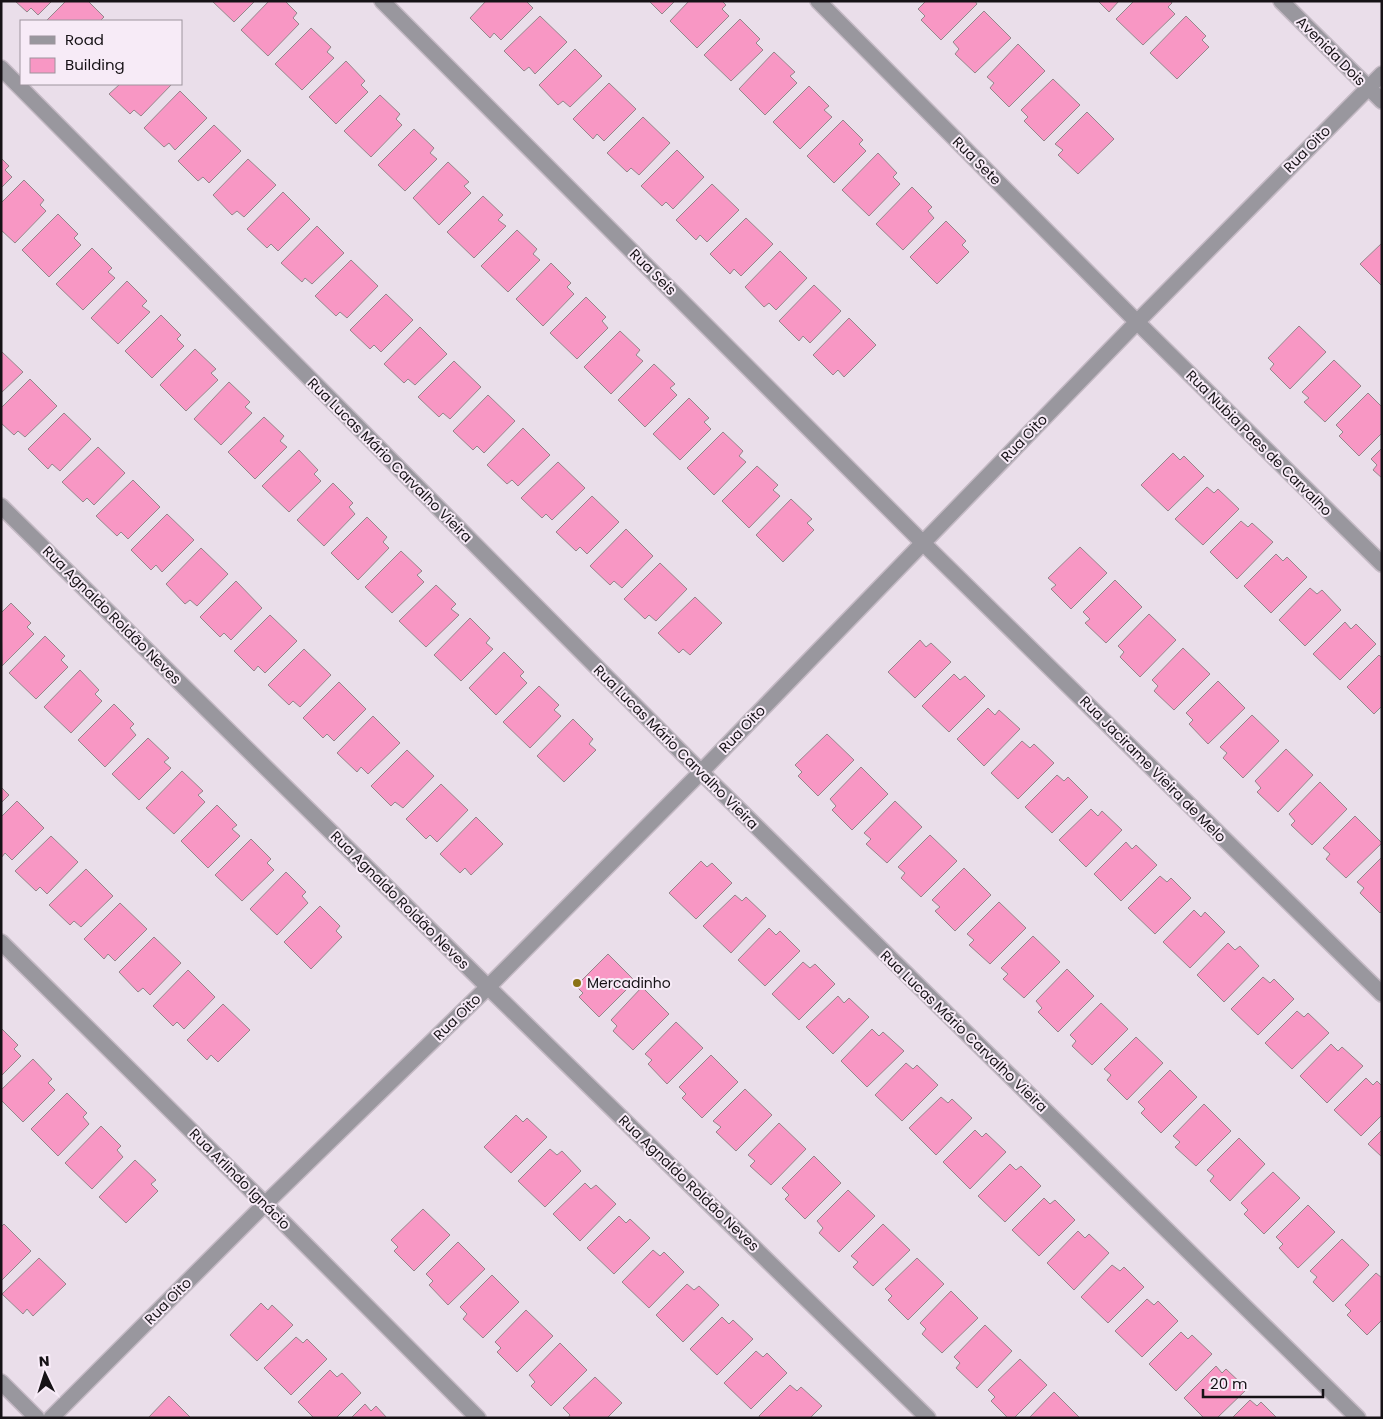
<svg xmlns="http://www.w3.org/2000/svg" width="1383" height="1419" viewBox="0 0 1383 1419" font-family="Poppins,sans-serif">
	<style>
		.building { fill: #f897c4; stroke: #96868c }
		.lines { fill: none; stroke-linecap: round; stroke-linejoin: round }
		.street-casing { stroke: #c4b9c4; stroke-width: 18 }
		.street { stroke: #99979e; stroke-width: 15 }
		.poi-dot { fill: #8b7215; stroke: #f7ebf7; stroke-width: 2 }
		.labels { text-anchor: middle; dominant-baseline: central; stroke-width: 4; stroke-linejoin: round; paint-order: stroke }
		.street-label { font-size: 14px; fill: #161216; stroke: #f7ebf7 }
		.poi-label { font-size: 14px; fill: #161216; stroke: #f7ebf7; text-anchor: start }
	</style>
	<rect width="100%" height="100%" fill="#eadeea"/>
	<!-- building -->
	<path class="building" d="M15,1H52L38,15L31,8L27,12Z
		M66,1H88L104,17L100,21H46Z
		M212,1H255L234,22Z
		M269,1H285L297,13L293,18L299,24L268,56L241,30Z
		M486,1H526L533,8L501,40L494,33L490,38L470,18Z
		M649,1H675L662,14Z
		M689,1H722L726,5L722,9L729,16L697,48L670,21Z
		M926,1H975L977,4L941,40L921,20L925,16L918,9Z
		M1098,1H1119L1109,12Z
		M1134,1H1171L1172,3L1168,7L1175,14L1143,45L1116,19Z
		M984,11L1011,38L975,73L955,54L959,49L953,42Z
		M540,16L567,42L535,74L529,67L524,71L504,51Z
		M1186,16L1206,36L1202,40L1209,47L1177,79L1150,53Z
		M740,19L760,39L756,43L763,50L731,81L704,55Z
		M311,28L331,47L327,52L334,58L302,90L275,64Z
		M1018,44L1045,71L1009,107L990,88L994,83L987,77Z
		M575,49L602,76L570,107L563,101L558,105L539,85Z
		M774,52L795,72L790,76L797,83L765,115L739,89Z
		M346,61L365,81L361,85L368,92L336,124L309,97Z
		M1053,79L1080,105L1044,141L1024,121L1028,117L1021,110Z
		M609,83L636,109L604,141L597,134L593,139L573,119Z
		M120,84H172L141,116L134,110L130,114L109,94Z
		M809,86L829,106L824,110L832,117L800,149L773,122Z
		M180,91L207,118L175,150L169,143L164,147L144,128Z
		M380,95L400,114L396,119L402,125L371,157L344,131Z
		M1087,112L1114,139L1078,174L1058,155L1063,150L1055,144Z
		M643,117L670,143L639,175L631,168L627,172L607,153Z
		M843,120L863,140L859,144L866,151L834,183L807,156Z
		M214,125L241,151L209,183L203,177L198,181L178,161Z
		M414,129L434,148L430,153L437,159L405,191L378,165Z
		M677,150L704,177L673,209L666,202L662,206L641,186Z
		M878,153L897,173L893,177L900,184L869,216L842,190Z
		M1,158L9,166L5,170L12,177L1,188Z
		M248,159L276,185L244,217L237,211L232,215L213,195Z
		M448,162L469,182L464,186L471,193L439,225L413,198Z
		M24,180L44,200L40,205L46,211L15,243L1,230V203Z
		M712,184L739,210L707,242L700,235L696,240L676,220Z
		M912,187L932,207L928,211L934,218L903,250L876,224Z
		M283,192L310,219L278,251L271,244L267,248L247,229Z
		M483,196L503,215L498,220L506,226L474,258L447,232Z
		M58,214L78,234L74,238L81,245L49,277L22,250Z
		M746,218L773,244L741,276L734,269L730,274L710,254Z
		M946,221L966,241L962,245L969,252L937,284L910,257Z
		M317,226L344,253L312,284L305,278L302,282L281,263Z
		M517,230L537,249L533,254L540,260L508,292L481,266Z
		M1382,243V286L1360,264Z
		M92,248L112,268L108,272L115,278L83,310L56,284Z
		M780,251L807,278L776,310L769,303L764,307L745,287Z
		M351,260L378,286L347,318L340,312L336,316L315,296Z
		M551,263L571,283L567,287L574,294L543,326L516,299Z
		M127,281L147,301L142,306L150,312L118,344L91,318Z
		M814,285L841,311L810,343L803,336L799,341L779,321Z
		M386,294L413,320L381,352L374,345L370,349L350,330Z
		M586,297L606,317L602,321L608,328L577,359L550,333Z
		M161,315L181,335L177,339L184,346L152,378L125,351Z
		M849,318L876,345L844,377L838,370L833,375L813,355Z
		M1299,326L1326,352L1290,389L1270,369L1274,364L1268,358Z
		M420,327L447,354L415,385L408,379L404,383L384,364Z
		M620,331L640,350L636,355L643,361L611,394L584,367Z
		M195,349L216,369L211,373L218,380L186,411L160,385Z
		M1,351L23,372L1,393Z
		M1334,360L1361,386L1325,422L1304,402L1309,398L1302,392Z
		M454,361L481,387L450,419L443,413L439,417L418,397Z
		M654,364L675,384L670,388L677,395L645,427L618,400Z
		M30,379L57,406L25,437L18,431L14,435L1,423V408Z
		M229,382L250,402L245,407L252,413L221,445L194,419Z
		M1368,393L1382,407V433L1359,456L1339,436L1343,432L1336,425Z
		M488,395L515,421L484,453L477,446L473,450L453,431Z
		M689,398L709,418L704,422L711,429L680,460L653,434Z
		M64,413L91,439L60,471L52,464L48,469L28,449Z
		M264,417L284,436L280,441L287,447L255,479L228,452Z
		M523,428L550,455L518,486L512,480L507,484L487,465Z
		M723,432L743,451L739,456L746,462L714,495L687,468Z
		M98,447L125,473L94,505L87,498L83,502L62,482Z
		M1382,448V478L1373,470L1377,465L1371,459Z
		M299,450L318,470L314,474L321,481L289,512L262,486Z
		M1173,453L1180,460L1184,456L1204,476L1168,511L1141,485Z
		M558,462L585,488L552,520L546,514L542,518L521,498Z
		M757,466L778,485L773,490L780,496L749,528L722,501Z
		M133,480L160,507L128,539L121,532L117,536L96,516Z
		M333,483L353,503L349,507L355,514L324,546L297,520Z
		M1207,487L1214,493L1218,489L1239,509L1203,545L1175,519Z
		M592,496L619,522L587,554L580,547L576,551L556,532Z
		M791,499L812,519L807,523L814,530L783,562L756,535Z
		M167,514L194,540L162,572L156,565L151,570L131,550Z
		M367,517L387,537L383,542L389,548L358,580L331,553Z
		M1241,521L1248,527L1252,523L1273,542L1237,579L1210,552Z
		M626,529L653,556L622,588L614,581L610,585L590,566Z
		M1080,547L1107,573L1071,609L1051,589L1056,585L1048,578Z
		M201,548L228,574L197,606L190,600L185,604L166,584Z
		M401,551L422,571L417,575L424,582L392,613L365,587Z
		M1276,554L1283,561L1287,557L1307,577L1271,613L1244,586Z
		M660,563L687,589L656,621L649,615L645,619L624,599Z
		M1115,580L1142,607L1106,643L1085,623L1090,619L1083,612Z
		M236,581L262,608L231,640L224,633L220,637L200,617Z
		M436,585L456,604L451,609L459,615L426,647L399,621Z
		M1310,588L1317,594L1322,590L1341,610L1305,646L1279,620Z
		M695,597L722,623L690,655L683,649L679,653L658,633Z
		M11,603L31,623L27,627L34,634L2,666L1,613Z
		M1149,614L1176,640L1140,677L1120,657L1124,652L1118,646Z
		M270,615L297,641L265,673L258,666L254,671L234,651Z
		M470,618L490,638L486,643L493,649L461,681L434,655Z
		M1345,622L1351,629L1356,624L1376,644L1340,680L1313,654Z
		M45,636L65,656L61,660L68,667L36,699L9,673Z
		M920,640L926,647L931,643L951,662L915,698L888,672Z
		M1183,648L1210,674L1174,710L1154,691L1158,686L1152,680Z
		M304,649L331,675L300,707L293,701L289,705L268,685Z
		M504,652L524,672L520,676L527,683L496,715L469,688Z
		M1379,655L1382,658V706L1374,714L1347,687Z
		M80,670L99,690L95,694L102,701L71,733L44,707Z
		M954,674L960,680L965,676L985,696L949,732L922,706Z
		M1218,681L1245,708L1208,744L1189,724L1193,720L1186,713Z
		M339,682L366,709L334,741L327,734L323,738L303,718Z
		M539,686L559,705L554,710L561,716L530,748L503,722Z
		M114,704L134,724L130,728L136,735L105,767L78,740Z
		M988,708L995,715L999,710L1020,729L984,766L957,739Z
		M1252,715L1279,741L1243,778L1223,758L1227,753L1220,747Z
		M373,716L400,743L368,774L361,767L357,772L337,753Z
		M573,719L593,739L589,744L596,750L564,782L537,756Z
		M827,734L854,760L818,796L798,776L802,772L795,765Z
		M148,738L169,758L164,762L171,768L139,800L112,774Z
		M1022,741L1030,748L1034,744L1054,763L1018,799L991,773Z
		M1286,749L1313,775L1278,812L1257,792L1261,788L1255,781Z
		M407,750L434,776L403,808L395,802L391,806L371,786Z
		M861,767L888,794L852,830L832,810L836,806L830,799Z
		M182,771L203,791L198,795L205,802L174,834L146,808Z
		M1057,775L1064,781L1068,777L1088,797L1052,833L1025,807Z
		M1320,782L1347,809L1312,845L1291,825L1295,821L1289,814Z
		M441,784L468,810L437,842L430,835L426,839L406,819Z
		M1,787L9,795L1,803Z
		M17,801L44,828L12,860L5,853L1,858V817Z
		M895,801L922,827L887,863L866,844L871,839L864,833Z
		M217,805L237,825L232,829L240,836L208,868L181,841Z
		M1091,809L1098,816L1102,811L1122,830L1086,867L1059,840Z
		M1355,816L1382,843L1346,878L1326,859L1330,854L1323,848Z
		M476,817L503,844L471,875L465,868L460,873L440,854Z
		M930,835L957,861L921,897L901,878L905,873L898,867Z
		M51,836L78,862L47,894L40,887L36,891L15,871Z
		M251,839L271,859L267,863L274,870L242,901L215,875Z
		M1126,842L1132,849L1136,845L1157,865L1121,901L1094,874Z
		M1382,857V911L1380,913L1360,893L1364,888L1357,882Z
		M701,861L707,867L712,863L732,883L696,919L669,893Z
		M964,868L991,895L955,931L935,911L940,907L932,900Z
		M86,869L113,896L81,927L74,921L70,925L49,905Z
		M286,872L306,892L302,896L308,903L277,935L250,909Z
		M1160,876L1167,882L1171,878L1191,898L1155,934L1128,908Z
		M735,895L742,901L746,897L766,916L731,953L703,926Z
		M999,902L1026,928L990,964L969,945L974,940L967,934Z
		M120,903L147,929L115,961L108,954L104,959L84,939Z
		M320,906L340,926L336,931L342,937L311,969L284,942Z
		M1194,910L1201,917L1205,912L1225,932L1190,968L1163,942Z
		M769,928L776,935L780,931L800,951L765,986L738,960Z
		M1033,936L1060,962L1024,998L1003,979L1008,974L1001,968Z
		M154,937L181,963L150,995L143,988L138,992L119,972Z
		M1228,943L1235,950L1240,946L1259,966L1224,1002L1197,975Z
		M608,954L635,981L599,1017L579,997L583,993L576,986Z
		M803,962L810,968L815,964L835,984L799,1020L772,994Z
		M1067,969L1094,996L1058,1032L1038,1012L1042,1008L1036,1001Z
		M188,970L215,997L184,1029L177,1022L173,1026L153,1006Z
		M1263,977L1270,983L1274,979L1294,999L1258,1035L1231,1009Z
		M642,987L669,1014L633,1050L613,1031L617,1026L611,1020Z
		M838,996L844,1003L849,998L869,1017L833,1054L806,1027Z
		M1101,1003L1128,1029L1092,1065L1072,1046L1076,1041L1070,1035Z
		M223,1004L250,1030L218,1062L211,1055L207,1060L187,1040Z
		M1297,1011L1304,1017L1308,1013L1329,1033L1292,1069L1265,1043Z
		M676,1022L703,1048L667,1084L648,1064L652,1060L645,1054Z
		M1,1028L18,1045L14,1049L21,1056L1,1076Z
		M872,1029L879,1036L883,1032L904,1051L867,1087L841,1061Z
		M1136,1037L1163,1063L1127,1100L1107,1080L1111,1075L1104,1069Z
		M1331,1044L1338,1051L1342,1047L1363,1066L1327,1103L1300,1076Z
		M711,1055L738,1082L702,1118L682,1098L686,1094L679,1087Z
		M33,1059L52,1079L48,1083L55,1090L23,1122L1,1100V1090Z
		M906,1063L913,1069L917,1065L938,1085L902,1121L875,1095Z
		M1170,1070L1197,1097L1161,1133L1141,1113L1145,1109L1138,1102Z
		M1366,1078L1373,1085L1377,1081L1382,1086V1115L1361,1136L1334,1110Z
		M745,1089L772,1115L736,1151L716,1132L721,1127L713,1121Z
		M67,1093L87,1113L83,1117L89,1124L58,1156L31,1129Z
		M941,1097L948,1103L952,1099L972,1118L936,1155L909,1128Z
		M1204,1104L1231,1131L1196,1166L1175,1147L1180,1142L1173,1136Z
		M516,1115L523,1122L527,1118L547,1137L511,1173L484,1147Z
		M779,1123L806,1149L771,1185L750,1166L755,1161L748,1155Z
		M101,1126L121,1146L117,1150L123,1157L92,1189L65,1163Z
		M975,1130L982,1137L986,1133L1006,1152L970,1189L943,1162Z
		M1382,1130V1157L1368,1144Z
		M1239,1138L1265,1164L1230,1201L1210,1181L1214,1176L1207,1170Z
		M550,1149L557,1155L562,1151L581,1171L545,1207L518,1181Z
		M814,1156L841,1183L805,1219L785,1199L789,1195L782,1188Z
		M135,1160L156,1180L151,1184L158,1191L126,1223L99,1197Z
		M1010,1164L1016,1170L1021,1166L1041,1186L1005,1222L978,1196Z
		M1273,1172L1300,1198L1264,1234L1244,1214L1248,1210L1241,1203Z
		M585,1183L591,1189L596,1185L616,1204L580,1241L553,1214Z
		M848,1190L875,1216L839,1252L819,1233L823,1228L817,1221Z
		M1044,1198L1050,1204L1055,1200L1075,1220L1039,1256L1012,1230Z
		M1308,1205L1335,1232L1298,1268L1279,1248L1283,1244L1276,1237Z
		M423,1209L450,1235L414,1271L394,1251L398,1247L391,1240Z
		M619,1216L626,1223L630,1219L650,1238L614,1274L587,1248Z
		M4,1224L31,1251L1,1281V1227Z
		M883,1224L910,1250L873,1286L853,1267L858,1262L851,1256Z
		M1078,1231L1085,1238L1089,1234L1109,1253L1074,1290L1047,1263Z
		M1342,1239L1369,1265L1333,1302L1313,1282L1317,1277L1310,1271Z
		M458,1242L485,1269L448,1305L429,1285L433,1281L426,1274Z
		M653,1250L660,1256L664,1252L684,1272L649,1308L622,1282Z
		M39,1258L66,1284L33,1316L27,1309L23,1314L2,1294Z
		M917,1258L944,1284L908,1320L888,1300L892,1296L885,1289Z
		M1112,1265L1120,1271L1124,1267L1144,1287L1108,1323L1081,1297Z
		M1376,1273L1382,1278V1320L1367,1335L1347,1315L1351,1311L1345,1305Z
		M492,1275L519,1302L483,1338L463,1319L467,1314L460,1307Z
		M687,1284L694,1290L699,1286L719,1305L683,1342L656,1315Z
		M951,1291L978,1318L942,1353L922,1334L926,1329L920,1323Z
		M1147,1299L1154,1305L1158,1301L1178,1321L1142,1357L1115,1331Z
		M261,1303L268,1310L272,1305L293,1325L257,1361L230,1335Z
		M526,1310L553,1336L517,1372L497,1352L501,1348L495,1342Z
		M722,1317L729,1324L733,1320L753,1339L717,1375L690,1349Z
		M985,1325L1012,1351L977,1388L956,1368L960,1363L954,1357Z
		M1181,1332L1188,1339L1192,1335L1212,1354L1176,1391L1149,1364Z
		M296,1337L303,1343L307,1339L327,1359L291,1395L264,1368Z
		M560,1343L587,1370L551,1406L531,1386L535,1382L529,1375Z
		M756,1351L763,1357L767,1353L787,1373L751,1409L724,1383Z
		M1020,1359L1047,1385L1014,1418H1008L991,1401L995,1397L988,1390Z
		M1216,1366L1222,1373L1226,1369L1247,1389L1217,1418H1204L1184,1398Z
		M330,1370L337,1377L342,1373L361,1393L336,1418H314L298,1402Z
		M595,1377L622,1403L607,1418H568L570,1415L563,1408Z
		M790,1385L797,1391L801,1387L822,1406L810,1418H760L759,1416Z
		M1054,1392L1080,1418H1029Z
		M169,1396L191,1418H148Z
		M1250,1400L1257,1406L1261,1402L1277,1418H1232Z
		M365,1404L371,1411L376,1406L387,1418H351Z"/>
	<g class="lines">
		<!-- street casing -->
		<g class="street-casing">
			<path id="street" d="M382,1L923,543L1382,994
				M818,1L1137,322L1382,564
				M1281,1L1382,101
				M1,68L701,772L1358,1418
				M1,506L488,987L928,1418
				M1,942L265,1204L478,1418
				M1,1382L37,1418
				M51,1418L265,1204L488,987L701,772L1137,322L1382,74"/>
		</g>
		<!-- street -->
		<use href="#street" class="street"/>
	</g>
	<!-- markers -->
	<circle class="poi-dot" cx="577" cy="983" r="5"/>
	<g class="labels">
		<!-- street labels -->
		<g class="street-label">
			<text transform="translate(1331 51) rotate(45)">Avenida Dois</text>
			<text transform="translate(1307 149) rotate(-45)">Rua Oito</text>
			<text transform="translate(977 161) rotate(45)">Rua Sete</text>
			<text transform="translate(653 272) rotate(45)">Rua Seis</text>
			<text transform="translate(1024 438) rotate(-46)">Rua Oito</text>
			<text transform="translate(1259 443) rotate(45)">Rua Nubia Paes de Carvalho</text>
			<text transform="translate(390 460) rotate(45)">Rua Lucas Mário Carvalho Vieira</text>
			<text transform="translate(112 615) rotate(45)">Rua Agnaldo Roldão Neves</text>
			<text transform="translate(742 729) rotate(-46)">Rua Oito</text>
			<text transform="translate(676 747) rotate(45)">Rua Lucas Mário Carvalho Vieira</text>
			<text transform="translate(1153 769) rotate(45)">Rua Jacirame Vieira de Melo</text>
			<text transform="translate(400 900) rotate(45)">Rua Agnaldo Roldão Neves</text>
			<text transform="translate(457 1017) rotate(-44)">Rua Oito</text>
			<text transform="translate(964 1031) rotate(44)">Rua Lucas Mário Carvalho Vieira</text>
			<text transform="translate(240 1179) rotate(45)">Rua Arlindo Ignácio</text>
			<text transform="translate(689 1183) rotate(44)">Rua Agnaldo Roldão Neves</text>
			<text transform="translate(168 1301) rotate(-45)">Rua Oito</text>
		</g>
		<!-- poi labels -->
		<g class="poi-label">
			<text x="587" y="983">Mercadinho</text>
		</g>
	</g>
	<!-- border -->
	<rect width="1383" height="1419" fill="none" stroke="#161216" stroke-width="5"/>
	<!-- legend -->
	<rect x="20" y="20" width="162" height="65" fill="#f7ebf7" stroke="#9d949d"/>
	<rect x="30" y="36" width="25" height="8" fill="#99979e" stroke="#9d949d"/>
	<text x="65" y="45" font-size="15" fill="#161216">Road</text>
	<rect x="30" y="58" width="25" height="15" fill="#f897c4" stroke="#9d949d"/>
	<text x="65" y="70" font-size="15" fill="#161216">Building</text>
	<!-- north arrow -->
	<g transform="translate(45 1374) rotate(356)" stroke="#f7ebf7" stroke-width="4" paint-order="stroke">
	<path d="M0-4L9 19L0 12L-9 19Z" fill="#161216"/>
	<text y="-8" font-size="14" font-weight="bold" text-anchor="middle" fill="#161216">N</text>
	</g>
	<!-- scale -->
	<path d="M1203 1389v8h120v-8" fill="none" stroke="#161216" stroke-width="2.5"/>
	<text x="1210" y="1389" font-size="15" fill="#161216" stroke="#f7ebf7" stroke-width="4" paint-order="stroke">20 m</text>
</svg>
